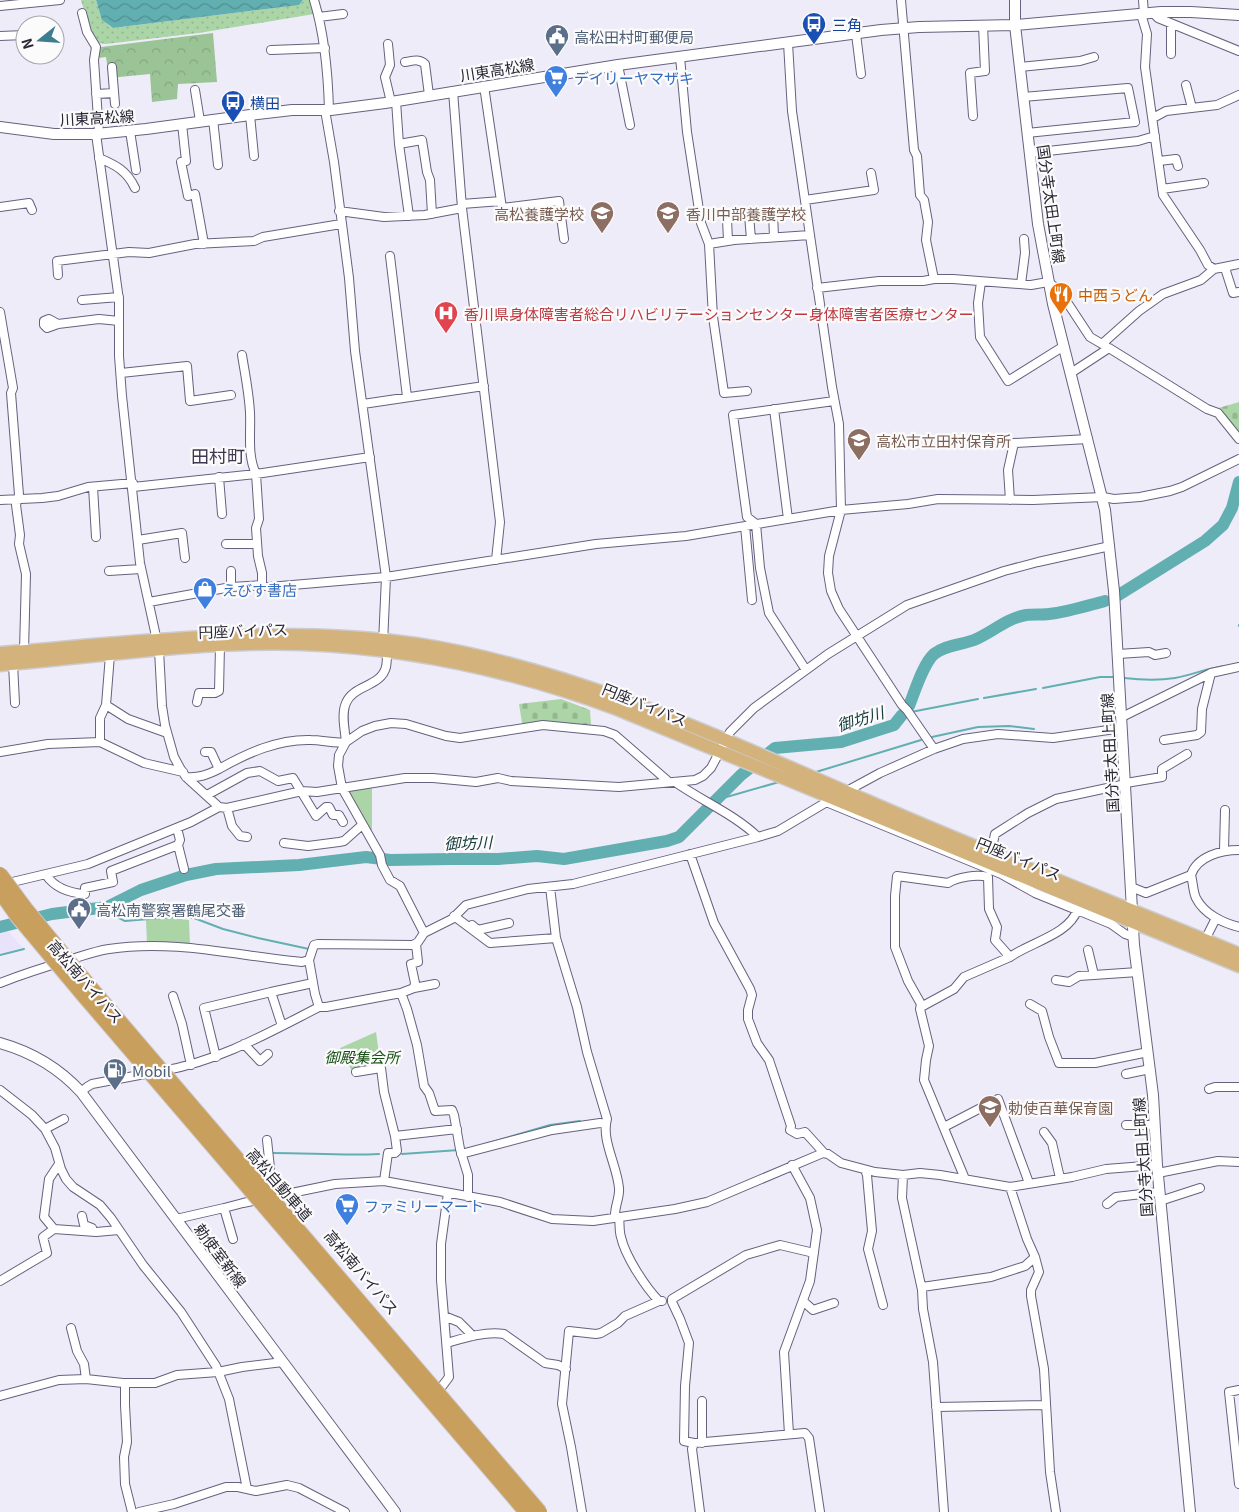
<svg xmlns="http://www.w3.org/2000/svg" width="1239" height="1512" viewBox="0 0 1239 1512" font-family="Georgia,'Noto Sans JP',serif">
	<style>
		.built { fill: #e9e2fb }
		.grass { fill: url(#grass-dots) }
		.forest { fill: url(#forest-crowns) }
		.cemetery { fill: url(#cemetery-stones) }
		.park { fill: #abd5a7 }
		.water { fill: url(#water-waves) }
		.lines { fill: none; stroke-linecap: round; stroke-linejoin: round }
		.stream { stroke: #62afb2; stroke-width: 2 }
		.river { stroke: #62afb2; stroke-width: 12 }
		.minor-casing { stroke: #68607e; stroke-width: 10 }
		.secondary-casing { stroke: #68607e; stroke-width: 12 }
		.trunk-casing { stroke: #cccbce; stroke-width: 15 }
		.minor { stroke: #fff; stroke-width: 8 }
		.secondary { stroke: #fff; stroke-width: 10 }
		.trunk { stroke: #d3b27c; stroke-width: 12 }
		.motorway-bridge-casing { stroke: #cccbce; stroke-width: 16; stroke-linecap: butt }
		.motorway-bridge { stroke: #c89f5c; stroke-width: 14 }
		.labels { text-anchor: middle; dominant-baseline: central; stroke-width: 4.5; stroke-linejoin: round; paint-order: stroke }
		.transit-label { font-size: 15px; fill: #164399; stroke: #fbfbfb; text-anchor: start }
		.service-label { font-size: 15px; fill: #4e5e75; stroke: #fbfbfb; text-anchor: start }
		.street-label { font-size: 15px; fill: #292633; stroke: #fbfbfb }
		.shop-label { font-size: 15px; fill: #366cbe; stroke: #fbfbfb; text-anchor: start }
		.education-label { font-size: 15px; fill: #785e54; stroke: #fbfbfb; text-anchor: start }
		.food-label { font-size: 15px; fill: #c56008; stroke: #fbfbfb; text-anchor: start }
		.health-label { font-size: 15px; fill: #be3a42; stroke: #fbfbfb; text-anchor: start }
		.park-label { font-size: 15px; font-style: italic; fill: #164f14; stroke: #fbfbfb }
		.water-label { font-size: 16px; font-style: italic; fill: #163c3e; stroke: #fbfbfb }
		.quarter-label { font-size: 18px; fill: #3f3752; stroke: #fbfbfb }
	</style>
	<defs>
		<pattern id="grass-dots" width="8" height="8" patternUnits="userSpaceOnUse" patternTransform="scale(1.25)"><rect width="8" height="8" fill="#abd5a7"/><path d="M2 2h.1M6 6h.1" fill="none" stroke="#93b790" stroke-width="1.8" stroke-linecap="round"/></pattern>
		<pattern id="forest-crowns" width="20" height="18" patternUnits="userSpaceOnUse" patternTransform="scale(1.25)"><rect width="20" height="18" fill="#9ac396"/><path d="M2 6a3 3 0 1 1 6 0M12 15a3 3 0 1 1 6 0" fill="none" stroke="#85a782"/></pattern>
		<pattern id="cemetery-stones" width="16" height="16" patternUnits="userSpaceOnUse" patternTransform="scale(1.25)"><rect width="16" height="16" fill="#abd5a7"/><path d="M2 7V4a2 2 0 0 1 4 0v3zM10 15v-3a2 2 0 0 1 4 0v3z" fill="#93b790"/></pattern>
		<pattern id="water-waves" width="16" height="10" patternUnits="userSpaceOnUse" patternTransform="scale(1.25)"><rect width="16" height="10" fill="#62afb2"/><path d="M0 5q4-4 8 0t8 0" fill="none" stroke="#518e91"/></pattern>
	</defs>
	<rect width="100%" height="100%" fill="#efecf9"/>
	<!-- built -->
	<path class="built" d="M7,930L23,948L0,953V931Z"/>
	<!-- grass -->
	<path class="grass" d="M81,0H96C100,12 101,22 113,28L283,7L302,2L303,0H318L319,9L314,14L199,33L106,44L98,43L93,37L88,24Z"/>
	<!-- forest -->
	<path class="forest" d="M213,33L217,82L178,84L177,99L152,102L150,74L109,78L106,57L98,58L101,47Z"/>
	<!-- cemetery -->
	<path class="cemetery" d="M1239,402V435L1215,409Z
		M561,699L590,710L591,725L588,727L553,722L527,725L522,723L519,704Z"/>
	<!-- park -->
	<path class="park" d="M372,786V830L368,831L346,791Z
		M174,918L189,920L190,945L147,944L146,920Z
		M376,1032L381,1068L354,1075L340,1048Z"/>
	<!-- water -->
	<path class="water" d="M96,0H303L299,5L283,7L113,28L102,20Z"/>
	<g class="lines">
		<!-- stream -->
		<path class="stream" d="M1239,625V626
			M1124,678C1141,680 1157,681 1175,678C1193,675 1209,667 1227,666
			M1043,688L1100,677H1113
			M984,698L1036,689
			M911,712L978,699
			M902,715L907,714
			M932,737L978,727L1009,726L1034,729
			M816,772L921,740
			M716,800L779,782
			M75,896L125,921L173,917L194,918L223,929L258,938L309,949
			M0,955L24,949
			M485,1144L550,1125L580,1121
			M273,1153C309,1153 344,1156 379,1154
			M402,1154L459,1150"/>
		<!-- river -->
		<path class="river" d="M1117,596L1205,541L1223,525L1232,508L1239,482
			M909,706C915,691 923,664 934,654C945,645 961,645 974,640C991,633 1007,618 1026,615C1033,614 1041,615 1049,614C1068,612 1086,606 1105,601
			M0,927L52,914L107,907L141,890L186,875L216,869L299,865L366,857L390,860L451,859H498L537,856L564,859L667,841L679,837L741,775L775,748L841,742L894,725L902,715"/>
		<!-- minor casing -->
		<g class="minor-casing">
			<path id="minor" d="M314,0C325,36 328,72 329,110
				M901,0L914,150L917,156L920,195L924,200L928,222L926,240L934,279
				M1143,0L1144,14
				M0,6L60,0
				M82,13L87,32L96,47L94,60L99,134
				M1153,13L1158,18L1239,51
				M1141,14L1147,34L1145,67L1163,195L1200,250L1208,265L1214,269L1239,264
				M319,17L343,14
				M1171,24V54
				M856,34L861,74
				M0,36L25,35
				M788,43L792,111L832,387L839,424L841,510L829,556L828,573L831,591L839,609L902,705L907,710L934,749
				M388,44L390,65L385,77L391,102
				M271,50L325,48
				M680,57L687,132L701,223L709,244L713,317L724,393L747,391
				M405,62C412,61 419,58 425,64L429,95
				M618,65L630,125
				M112,67L115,104
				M1020,67L1080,61L1094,57
				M1186,85L1192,108
				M484,86L502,208L559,201L564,239
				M195,90L200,121
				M453,91L462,208L500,522L496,560
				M96,94L114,93
				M1023,97L1128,88L1135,122L1027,133
				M396,101L399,144L409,216
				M325,110L334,162L349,278L355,351L386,577L383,643
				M250,115L254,156
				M973,116L970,73L985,71L983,25
				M1153,118L1166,111L1217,105L1239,95
				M213,119L218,165
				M182,124L186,161L181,162L188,196L195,194L204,244
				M130,131L136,170
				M96,134L119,300V356L122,396L140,563L159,650L162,706L165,725L174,757L180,768L186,777L219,807
				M399,144L422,140L427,172L430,180L432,214
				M1030,153L1138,141L1155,136
				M99,158C116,165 127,171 135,188
				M1159,161L1176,159L1178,166
				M1162,189L1204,183
				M805,200L874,190L871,173
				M462,204L501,201
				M0,207L29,203L32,210
				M339,211L384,217L425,215L462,208
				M773,213L774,237
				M749,215L751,239
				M727,219L728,241
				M709,244L734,240L810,235
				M390,256L407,397
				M1225,268L1233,293L1239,292
				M58,275L57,261L129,252L149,253L195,244L254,241L263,237L341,224
				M981,282L978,303L980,337L1008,381L1064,346
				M1021,284L1025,253L1024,239
				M817,288L879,281H923L934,279H953L1031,285L1048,282L1059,290L1090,337L1102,344
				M82,300L119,297
				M0,312L13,388L11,393L19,495L16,505L20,535L19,544L26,574L24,651
				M58,324L49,319L44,321V325L47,328L58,324L99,319L119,321
				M1106,346L1102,344L1139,311L1163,294L1201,280L1214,269
				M242,355C245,374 249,393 250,413C251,433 247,455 256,474L259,519L256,528L258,556L262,573V585
				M121,373L187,366L190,401L231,395
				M1071,373L1109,348L1207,409L1218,413L1239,439
				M363,404L484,386
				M774,409L788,519
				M219,477L222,514
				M93,487L96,537
				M133,487L256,474L370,457
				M0,500L42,498L58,496L88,487L133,483
				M1010,500L1008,470L1014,443L1088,439
				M745,526L752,600
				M138,540L182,533L185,558
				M226,544H257
				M109,571L141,569
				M231,571V587
				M149,602L231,587L262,585L269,587L386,577L596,544L686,536L841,510L908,504L938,499L1033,500L1103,497L1114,499L1140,497L1170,491L1182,487L1239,459
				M1118,654L1149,652L1155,655L1166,653
				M13,664L15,703
				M806,670L769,613L760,568L756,524L747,517L733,415L834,401
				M197,702L199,693H215L219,691L220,646
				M106,705L128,719L167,733
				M1122,717L1211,673L1239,667
				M1164,740L1197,735L1201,732L1202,709L1211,673
				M100,742V718L106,705L110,655
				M0,752L48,744L100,742L144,763L183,772
				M219,769C247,753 278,739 311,740C323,740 334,744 346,742C345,730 341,714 346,703C353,685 381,687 386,667C387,662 387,656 387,651
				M186,777C199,778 207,775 219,769L211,752H205
				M675,782C702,801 734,814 758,837
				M1126,783L1162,777V769L1187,754
				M845,792L880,773L934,749L963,739L998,734L1053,738L1122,728
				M207,795L247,773L260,771L278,781L293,778L316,816L326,807H329L333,815H339L343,822
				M826,802L1001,874L1035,893L1077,910
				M227,808L232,826L240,836L247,837
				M177,828L180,840L178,845L184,869
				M284,843L308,846L339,842L344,841L362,825
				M1224,850L1225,810
				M991,852L995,834L1028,813L1056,799L1126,784
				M690,854L714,923L750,989L752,995L748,1010V1019L757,1043L769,1060L791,1126L790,1130L797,1134L805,1132L824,1153
				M46,875C55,888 70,893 85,894V888L113,882L111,871L178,845
				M1191,875C1193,882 1193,892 1196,898C1204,914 1223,923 1239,927
				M4,884L88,864L191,822L219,807L227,808L302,791L317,792L405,778H433L476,782L498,778L511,781L619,787L695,780L703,776L711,768L730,732L754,708L828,654L907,605L1004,571L1038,562L1110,546
				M550,887L556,938L577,1007L587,1052L607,1119C601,1140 617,1165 619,1188C620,1198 614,1207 615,1218
				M1131,887L1146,893L1191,875C1197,856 1222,850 1239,850
				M454,916L490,943L556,938
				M472,925L478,930L509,923
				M424,933L400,886L390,880L382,865L380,855L342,788L338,766L339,755L346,742L362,731L375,726L391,723L406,724L446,736L460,738L543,725L604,731L615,735L669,782
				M1205,940L1216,918
				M1088,950L1094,975
				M1056,980L1069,982L1079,976L1138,972
				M0,983C23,974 45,967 69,960C82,956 95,951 109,949C173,939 238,956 302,962L309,960L314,945L318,944L413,945L418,942L424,933L452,919L466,905L528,889L573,884L758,837L778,831L835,797
				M414,988L435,984
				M271,992L313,983
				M401,993L414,988L415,983L411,964L418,962L416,944
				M173,996L182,1024L191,1065
				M1030,1004L1042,1011L1049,1037L1059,1063H1095L1148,1052
				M319,1007H326L401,993L407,1009L417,1045L424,1086L429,1093L435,1111L452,1110L454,1115L460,1149L468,1175V1197
				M921,1007L954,989L964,977L1010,957
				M244,1044L260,1061L268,1054
				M216,1057L204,1008L271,992L282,1026
				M162,1071C219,1061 268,1033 319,1007L315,994L309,960
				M356,1072L381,1068L384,1092L395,1136
				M1126,1074L1150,1069
				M1209,1089L1215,1087H1239
				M0,1090L32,1115L45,1129L55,1148L61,1169L66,1179L73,1187L100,1205L111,1218L143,1265L181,1312L216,1366L229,1399L247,1489
				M81,1092L87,1087L92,1084L150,1073
				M1126,1125H1155
				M944,1127L998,1099L1029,1183
				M45,1129L64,1119
				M1044,1132L1052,1143L1060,1178
				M461,1154L552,1130L600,1123L606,1124
				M865,1170L867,1175L872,1231L868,1249L883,1305
				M1158,1173L1218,1161L1239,1162
				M903,1175L902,1198L922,1290L923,1309L933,1362L944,1512
				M965,1179L924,1080L926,1060L929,1046L920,1009L921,1004L908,981L895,947V896L897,876L948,883C958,877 977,874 988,877L989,909L997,927L995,940L1010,957C1029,943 1070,934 1077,910L1111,924L1125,934L1134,937
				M384,1181L388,1153H395L397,1151L395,1136L457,1129
				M264,1183L270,1168L267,1140
				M1010,1187L1027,1239L1035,1257L1039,1272L1031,1290V1296L1044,1369L1050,1472L1056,1512
				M1160,1201L1200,1188
				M1107,1204L1116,1197L1159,1192
				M224,1208L233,1239
				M82,1216L84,1225L92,1228
				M619,1218C620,1224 619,1231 621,1237C625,1256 646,1288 659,1301H662
				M176,1219L224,1208L243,1203L335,1184L384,1181L500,1202L552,1219L593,1221L675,1209L707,1202L823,1153L828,1154L841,1163L875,1172L903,1175L920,1173L940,1175L1010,1187L1072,1177L1106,1169L1157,1165
				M54,1229L96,1232L119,1230
				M0,1281L47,1253L43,1237L54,1229L44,1217L49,1179L59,1164
				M922,1287L991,1277L1025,1266L1035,1257
				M803,1301L813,1310L834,1303
				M444,1316L459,1322L473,1336
				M71,1328L77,1351L84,1364L86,1379
				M447,1343C464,1338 485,1331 504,1334L545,1363L558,1365L566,1369
				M125,1383V1405L127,1442L124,1457L125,1484L132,1512
				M440,1389L449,1377L441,1280V1244L448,1193
				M1239,1390L1229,1392L1239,1484
				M0,1396L59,1380L86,1379L123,1383H155L177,1375L218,1372L242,1367L283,1362
				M702,1401V1443
				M936,1407L1046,1405
				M789,1434L784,1352L810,1281L817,1230L810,1198L792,1165
				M694,1443L684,1441L685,1386L689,1343L680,1319L672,1302V1299L746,1255L780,1245L814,1253
				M139,1512L174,1504L226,1487H238L256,1491L287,1485L299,1488L345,1512
				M582,1512L571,1447L562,1404L569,1331L596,1334L601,1333L618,1323L625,1316L659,1301
				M700,1512L692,1449L694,1443L805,1433L809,1438L820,1512"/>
		</g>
		<!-- secondary casing -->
		<g class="secondary-casing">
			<path id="secondary" d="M1015,0V25L1038,224L1053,304L1105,510L1114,591L1134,945L1153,1095L1157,1165L1190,1512
				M0,127L54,134H96L146,129L250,115L292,110H331L385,103L618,65L881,30L919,27L1015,25L1161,12H1191L1239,15
				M0,1043C32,1052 58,1067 81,1092L395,1512"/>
		</g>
		<!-- trunk casing -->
		<g class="trunk-casing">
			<path id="trunk" d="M0,653C138,642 278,624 416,644C572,668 721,738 865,800C989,854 1115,903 1239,954
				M0,665C100,656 201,641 301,644C410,648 515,671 617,709L1239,966"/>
		</g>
		<!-- minor -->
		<use href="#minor" class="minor"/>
		<!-- secondary -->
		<use href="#secondary" class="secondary"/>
		<!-- trunk -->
		<use href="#trunk" class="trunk"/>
		<!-- motorway-bridge casing -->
		<g class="motorway-bridge-casing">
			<path id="motorway-bridge" d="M0,874L26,909L92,989L540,1512
				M0,892L17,916L83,995L526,1512"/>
		</g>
		<!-- motorway-bridge -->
		<use href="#motorway-bridge" class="motorway-bridge"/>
	</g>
	<!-- icons -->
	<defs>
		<g id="bus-pin" transform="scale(1.25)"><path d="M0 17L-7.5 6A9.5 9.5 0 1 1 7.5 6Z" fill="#1a4fb4" stroke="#fbfbfb"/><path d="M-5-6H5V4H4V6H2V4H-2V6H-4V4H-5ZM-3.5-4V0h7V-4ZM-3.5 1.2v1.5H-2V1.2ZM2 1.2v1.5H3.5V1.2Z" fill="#fff"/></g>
		<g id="civic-pin" transform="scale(1.25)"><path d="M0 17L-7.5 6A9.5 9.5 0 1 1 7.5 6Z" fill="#5c6f8a" stroke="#fbfbfb"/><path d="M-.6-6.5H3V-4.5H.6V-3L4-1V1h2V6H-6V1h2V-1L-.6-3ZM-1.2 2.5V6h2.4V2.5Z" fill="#fff"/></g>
		<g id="supermarket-pin" transform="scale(1.25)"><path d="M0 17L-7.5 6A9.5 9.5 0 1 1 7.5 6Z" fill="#3f7fe0" stroke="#fbfbfb"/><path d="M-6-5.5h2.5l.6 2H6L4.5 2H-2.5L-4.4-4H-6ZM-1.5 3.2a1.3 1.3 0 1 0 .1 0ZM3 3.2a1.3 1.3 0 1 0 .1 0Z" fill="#fff"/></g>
		<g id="school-pin" transform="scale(1.25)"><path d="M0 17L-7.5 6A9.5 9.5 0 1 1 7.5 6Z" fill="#8d6e63" stroke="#fbfbfb"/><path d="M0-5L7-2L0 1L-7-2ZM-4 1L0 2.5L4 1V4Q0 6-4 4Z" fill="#fff"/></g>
		<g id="restaurant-pin" transform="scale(1.25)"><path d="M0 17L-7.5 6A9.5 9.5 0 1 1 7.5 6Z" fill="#e8710a" stroke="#fbfbfb"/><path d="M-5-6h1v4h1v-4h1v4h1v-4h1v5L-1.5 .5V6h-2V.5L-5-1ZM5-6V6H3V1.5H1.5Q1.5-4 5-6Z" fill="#fff"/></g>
		<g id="hospital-pin" transform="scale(1.25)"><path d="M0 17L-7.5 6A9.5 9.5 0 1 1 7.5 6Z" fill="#e0444e" stroke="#fbfbfb"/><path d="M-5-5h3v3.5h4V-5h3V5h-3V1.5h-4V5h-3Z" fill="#fff"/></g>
		<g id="shop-pin" transform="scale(1.25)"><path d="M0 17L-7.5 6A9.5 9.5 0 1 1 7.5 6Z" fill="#3f7fe0" stroke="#fbfbfb"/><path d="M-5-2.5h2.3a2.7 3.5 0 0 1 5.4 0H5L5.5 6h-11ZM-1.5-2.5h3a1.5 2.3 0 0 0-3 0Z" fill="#fff"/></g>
		<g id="fuel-pin" transform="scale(1.25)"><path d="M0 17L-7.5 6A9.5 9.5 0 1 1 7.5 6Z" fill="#5c6f8a" stroke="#fbfbfb"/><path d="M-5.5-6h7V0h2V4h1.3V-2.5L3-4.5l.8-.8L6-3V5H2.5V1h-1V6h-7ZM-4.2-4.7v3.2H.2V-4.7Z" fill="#fff"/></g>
	</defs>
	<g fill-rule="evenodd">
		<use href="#bus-pin" x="814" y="24"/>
		<use href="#civic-pin" x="557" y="36"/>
		<use href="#supermarket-pin" x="556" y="77"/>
		<use href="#bus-pin" x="233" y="102"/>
		<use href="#school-pin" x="602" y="213"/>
		<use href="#school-pin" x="668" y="213"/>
		<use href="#restaurant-pin" x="1061" y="294"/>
		<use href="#hospital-pin" x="446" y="313"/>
		<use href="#school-pin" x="859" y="440"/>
		<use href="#shop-pin" x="205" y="589"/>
		<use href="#civic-pin" x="79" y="909"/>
		<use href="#fuel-pin" x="115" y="1070"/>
		<use href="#school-pin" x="990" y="1107"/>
		<use href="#supermarket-pin" x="347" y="1205"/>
	</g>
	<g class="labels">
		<!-- transit labels -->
		<g class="transit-label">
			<text x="832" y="24">三角</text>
			<text x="250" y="102">横田</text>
		</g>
		<!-- service labels -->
		<g class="service-label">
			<text x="574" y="36">高松田村町郵便局</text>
			<text x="96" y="909">高松南警察署鶴尾交番</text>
			<text x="132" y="1070">Mobil</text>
		</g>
		<!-- street labels -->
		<g class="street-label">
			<text transform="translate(497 69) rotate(-9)">川東高松線</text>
			<text transform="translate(97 117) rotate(-3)">川東高松線</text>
			<text transform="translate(1052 204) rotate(82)">国分寺太田上町線</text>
			<text transform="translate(243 630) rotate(-2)">円座バイパス</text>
			<text transform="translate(645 704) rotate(22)">円座バイパス</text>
			<text transform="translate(1109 753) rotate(-93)">国分寺太田上町線</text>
			<text transform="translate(1019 858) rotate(22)">円座バイパス</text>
			<text transform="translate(86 981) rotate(49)">高松南バイパス</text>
			<text transform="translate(1142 1157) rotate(-94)">国分寺太田上町線</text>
			<text transform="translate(280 1184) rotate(49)">高松自動車道</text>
			<text transform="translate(221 1255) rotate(53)">勅使室新線</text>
			<text transform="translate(362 1272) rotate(50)">高松南バイパス</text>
		</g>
		<!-- shop labels -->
		<g class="shop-label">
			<text x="574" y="77">デイリーヤマザキ</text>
			<text x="222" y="589">えびす書店</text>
			<text x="364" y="1205">ファミリーマート</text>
		</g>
		<!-- education labels -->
		<g class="education-label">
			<text x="584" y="213" text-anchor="end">高松養護学校</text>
			<text x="686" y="213">香川中部養護学校</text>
			<text x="876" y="440">高松市立田村保育所</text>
			<text x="1008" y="1107">勅使百華保育園</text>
		</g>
		<!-- food labels -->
		<g class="food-label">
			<text x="1078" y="294">中西うどん</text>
		</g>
		<!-- health labels -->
		<g class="health-label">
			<text x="464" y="313">香川県身体障害者総合リハビリテーションセンター身体障害者医療センター</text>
		</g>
		<!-- park labels -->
		<g class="park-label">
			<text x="362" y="1056">御殿集会所</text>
		</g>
		<!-- water labels -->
		<g class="water-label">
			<text transform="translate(860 718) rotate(-17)">御坊川</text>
			<text transform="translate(468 842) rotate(-2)">御坊川</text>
		</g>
		<!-- quarter labels -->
		<g class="quarter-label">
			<text x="218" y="455">田村町</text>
		</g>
	</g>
	<!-- north arrow -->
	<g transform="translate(40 40) rotate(253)"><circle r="24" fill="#fbfbfb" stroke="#a7a6ab"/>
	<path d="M0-4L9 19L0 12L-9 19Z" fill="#3c7d8f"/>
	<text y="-8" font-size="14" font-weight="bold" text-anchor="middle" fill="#292633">N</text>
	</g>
</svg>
